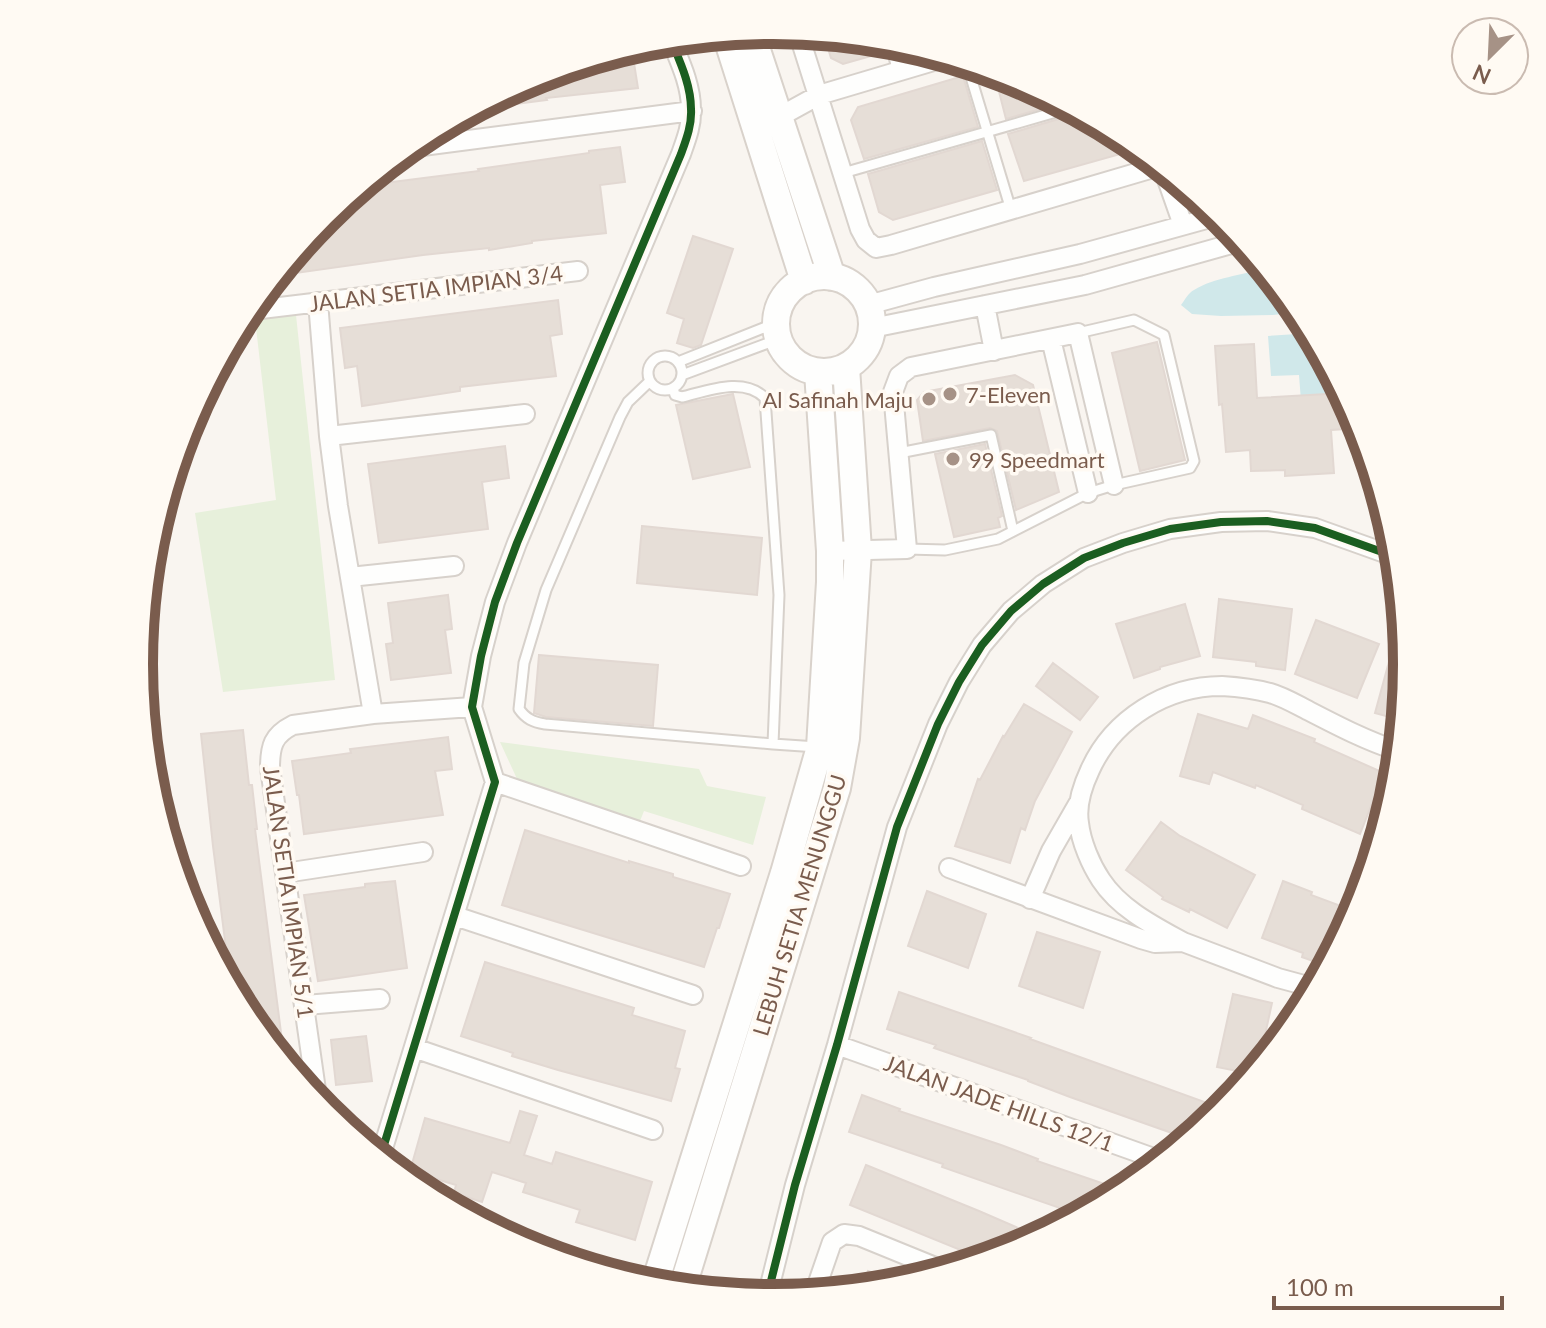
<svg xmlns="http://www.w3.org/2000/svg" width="1546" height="1328" viewBox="0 0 1546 1328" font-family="Lato,sans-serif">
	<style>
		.green { fill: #e7f0db }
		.water { fill: #d0e8ea }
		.building { fill: #e6ded7; stroke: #e2d8d2; stroke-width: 2 }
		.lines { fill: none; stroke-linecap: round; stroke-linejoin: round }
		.lane-casing { stroke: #d7d1cb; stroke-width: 13 }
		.street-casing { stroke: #d7d1cb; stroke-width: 22 }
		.secondary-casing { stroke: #d9d2cb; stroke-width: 30 }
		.lane { stroke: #fefefd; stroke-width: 9 }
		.street { stroke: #fefefd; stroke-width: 18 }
		.secondary { stroke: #fefefd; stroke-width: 26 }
		.cycleway-casing { stroke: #fffaf3; stroke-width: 13 }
		.cycleway { stroke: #1b5e20; stroke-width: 8 }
		.poi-dot { fill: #a69286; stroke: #fffaf3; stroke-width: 3 }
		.labels { text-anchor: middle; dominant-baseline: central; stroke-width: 7; stroke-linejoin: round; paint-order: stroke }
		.street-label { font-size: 22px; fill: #7a5c4d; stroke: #fffaf3 }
		.poi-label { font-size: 22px; fill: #7a5c4d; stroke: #fffaf3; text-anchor: start }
		.rim { fill: none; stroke: #7a5c4d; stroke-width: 10 }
	</style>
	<rect width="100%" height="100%" fill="#f9f5f0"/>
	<!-- green -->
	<path class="green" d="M296,315L335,680L223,692L195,513L276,500L255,319Z
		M500,742L699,769L707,786L766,797L753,845L644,811L640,821L518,781Z"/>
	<!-- water -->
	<path class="water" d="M1264,268L1300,312L1273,315L1221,316L1192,314L1181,305C1185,300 1188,293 1194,290C1215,277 1241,276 1264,268Z
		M1312,333L1333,373L1324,374L1328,425L1303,427L1299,375L1271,376L1268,336Z"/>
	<!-- building -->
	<path class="building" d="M824,35L883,41L885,52L843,64L831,58Z
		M633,57L638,88L546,98L547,100L500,106L476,107L531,78L594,59V63Z
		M994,72L1016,78L1061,103L1006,119Z
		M963,76L978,127L864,159L851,120L858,107Z
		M1077,111L1130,141L1124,153L1024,181L1008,134L1072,115Z
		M982,141L997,190L893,220L879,212L868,174Z
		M620,147L625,182L600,185L606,233L532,241V243L489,250V248L423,255L275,276L325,215L361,186L479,171L478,169L589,153V151Z
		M693,236L733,249L701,345L693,348L677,343L684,319L667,313Z
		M558,300L562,334L550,336L556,376L460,387V391L362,406L357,366L345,368L340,328Z
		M1157,342L1185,460L1140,471L1112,353Z
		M1254,344L1257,398L1344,393L1361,428L1331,430L1334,473L1285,476V470L1251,471L1250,450L1226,452L1222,404L1219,405L1215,346Z
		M1015,375L1033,385L1059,492L1016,510L997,431L990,428L923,441L917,400L924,392Z
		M733,394L750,467L693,479L676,405Z
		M985,444L1002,516L998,518L1000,527L954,537L935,454Z
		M505,446L509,478L482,482L488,529L379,543L368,464Z
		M642,526L762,538L757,595L637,583Z
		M448,595L452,629L445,630L451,673L391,680L386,644L393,643L388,603Z
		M1219,599L1292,609L1285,670L1256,666V662L1213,657Z
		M1185,604L1200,656L1160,667V669L1134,678L1116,624Z
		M1316,620L1379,644L1357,698L1295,674Z
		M539,655L658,665L653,726L546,717L534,713Z
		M1390,658L1407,662L1401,720L1375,713Z
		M1053,663L1098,697L1080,720L1036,686Z
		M1024,704L1072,732L1035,801L1025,830L1021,828L1010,863L955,846L978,779L980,780L1003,736L1004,737Z
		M1198,714L1248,729L1253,715L1315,739L1314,742L1384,773L1360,834L1302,809L1303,805L1256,785L1255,788L1213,772L1209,784L1180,776Z
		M243,730L249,785H252L257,829H255L285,1064L246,1016L231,988L213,846L201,734Z
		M448,737L452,769L435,771L443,815L304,834L299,795H297L292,761L351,753L350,749Z
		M1161,822L1180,836L1255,875L1227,928L1190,909L1189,912L1162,899L1163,897L1126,870Z
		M525,830L629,863V861L673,874V877L730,894L719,928H717L704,967L502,905Z
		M395,881L407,968L318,981L304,895L365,887V884Z
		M1283,881L1312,892L1311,895L1349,909L1327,966L1302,957L1303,953L1262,938Z
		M927,891L986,914L968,968L908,946Z
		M1037,932L1100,952L1083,1008L1019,986Z
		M485,962L634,1008L632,1015L685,1031L675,1068L680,1069L671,1101L558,1070L512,1056L513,1053L461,1036Z
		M899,992L997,1026L1031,1038L1030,1039L1224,1109L1189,1139L1070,1097L1028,1081V1080L934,1048L936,1045L887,1029Z
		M1233,994L1272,1003L1258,1067L1252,1074L1217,1067Z
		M366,1036L372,1081L336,1085L331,1040Z
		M862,1095L900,1109L899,1111L1001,1145L1038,1159L1037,1161L1125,1191L1080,1215L942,1167L943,1164L849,1132Z
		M520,1111L537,1116L524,1155L552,1164L556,1152L652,1182L635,1240L576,1222L580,1210L523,1192L526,1183L492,1172L482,1202L454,1193L456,1185L410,1171L425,1118L510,1143Z
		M866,1165L979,1211L1039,1237L1015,1250L981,1260L972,1257L973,1255L850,1205Z
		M868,1271L902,1284L861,1289Z"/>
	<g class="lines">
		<!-- lane casing -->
		<g class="lane-casing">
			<path id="lane" d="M890,42L898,72
				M967,64L1011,210
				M843,173L1070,108
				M648 373a17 17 0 1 1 34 0a17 17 0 1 1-34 0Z
				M678,362L776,323
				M682,375L779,339
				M650,381L628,402L620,417L546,590L524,663L519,709C526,719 533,722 545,724L773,744L779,595L765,398C744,376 707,391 682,397L675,395L673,388
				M899,453L991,435L1013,531
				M907,549L945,550L998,539L1088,493L1114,485L1190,468L1194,461L1164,335L1134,320L1078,333
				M773,744L817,747"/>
		</g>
		<!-- street casing -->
		<g class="street-casing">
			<path id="street" d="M798,32L860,229L866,240L876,248L891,245L1160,166
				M779,117L819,95L947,57
				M407,148L692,111
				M1163,168L1183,225
				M318,302L329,436L338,506L373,714
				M868,305L934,287L1080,254L1221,215
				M985,305L994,351
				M246,311L578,271
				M872,328L1085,285L1242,241
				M1051,339L1088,493
				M329,436L525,414
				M830,551L907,549L893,392L899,376L911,367L1078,333L1114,485
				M350,577L454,566
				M495,782L741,866
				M949,868L1141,939L1155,943L1183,942L1278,978L1315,988
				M285,873L423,852
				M1030,899L1051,851L1078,804
				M455,916L693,995
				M1183,942C1154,926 1120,909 1101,880C1091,865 1081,842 1079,823C1076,805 1082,787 1090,770C1113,719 1166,686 1222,686C1238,687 1255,689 1270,693C1284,697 1297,705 1309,711C1338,726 1367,741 1398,751
				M305,1005L380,999
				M837,1045L1162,1161
				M414,1048L653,1130
				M318,1104L270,768C270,746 273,735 293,725L373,714L472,707
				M380,1158L495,782L472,707L481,656L495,602L517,543L681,154C686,140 692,125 691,109C691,85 680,62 671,40
				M814,1294L832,1242L844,1234L859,1236L945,1271
				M767,1297L795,1185L837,1045L897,827L938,724L959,682L982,645L1011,611L1043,584L1084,558L1123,543L1170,529L1221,522L1267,521L1315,528L1396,557"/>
		</g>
		<!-- secondary casing -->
		<g class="secondary-casing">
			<path id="secondary" d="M751,32L832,277
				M726,35L804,281
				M776 324a48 48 0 1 1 96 0a48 48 0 1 1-96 0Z
				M654,1286L784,873L820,747L830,582V551L818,372
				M682,1289L837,788L846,738L858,550L846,367"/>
		</g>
		<!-- lane -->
		<use href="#lane" class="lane"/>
		<!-- street -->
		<use href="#street" class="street"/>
		<!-- secondary -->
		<use href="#secondary" class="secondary"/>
		<!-- cycleway casing -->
		<g class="cycleway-casing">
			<path id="cycleway" d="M380,1158L495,782L472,707L481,656L495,602L517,543L681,154C686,140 692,125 691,109C691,85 680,62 671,40
				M767,1297L795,1185L837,1045L897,827L938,724L959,682L982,645L1011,611L1043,584L1084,558L1123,543L1170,529L1221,522L1267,521L1315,528L1396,557"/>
		</g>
		<!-- cycleway -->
		<use href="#cycleway" class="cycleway"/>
	</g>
	<!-- markers -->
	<g class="poi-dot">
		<circle cx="950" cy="394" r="8"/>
		<circle cx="929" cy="399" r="8"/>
		<circle cx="953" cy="459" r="8"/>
	</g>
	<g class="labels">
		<!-- street labels -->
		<g class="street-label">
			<text transform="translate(436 288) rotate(-7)">JALAN SETIA IMPIAN 3/4</text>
			<text transform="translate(289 892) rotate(82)">JALAN SETIA IMPIAN 5/1</text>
			<text transform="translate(799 905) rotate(-73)">LEBUH SETIA MENUNGGU</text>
			<text transform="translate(999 1103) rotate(20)">JALAN JADE HILLS 12/1</text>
		</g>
		<!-- poi labels -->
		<g class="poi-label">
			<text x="966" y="394">7-Eleven</text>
			<text x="913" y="399" text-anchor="end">Al Safinah Maju</text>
			<text x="969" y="459">99 Speedmart</text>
		</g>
	</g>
	<!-- crop -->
	<path d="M0 0H1546V1328H0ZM153 664a620 620 0 1 1 1240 0a620 620 0 1 1-1240 0Z" fill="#fffaf3" fill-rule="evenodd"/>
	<path class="rim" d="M153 664a620 620 0 1 1 1240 0a620 620 0 1 1-1240 0Z"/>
	<!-- north arrow -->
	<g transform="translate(1490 56) rotate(204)"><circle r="38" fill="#fffaf3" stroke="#cabbb1" stroke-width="2"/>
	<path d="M0-6L14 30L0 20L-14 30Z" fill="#a69286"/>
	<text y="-12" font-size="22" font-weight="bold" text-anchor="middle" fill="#7a5c4d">N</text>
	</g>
	<!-- scale -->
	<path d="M1274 1296v12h228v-12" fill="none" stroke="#7a5c4d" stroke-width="4"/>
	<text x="1286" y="1296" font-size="24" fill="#7a5c4d" stroke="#fffaf3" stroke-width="6" paint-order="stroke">100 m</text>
</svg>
